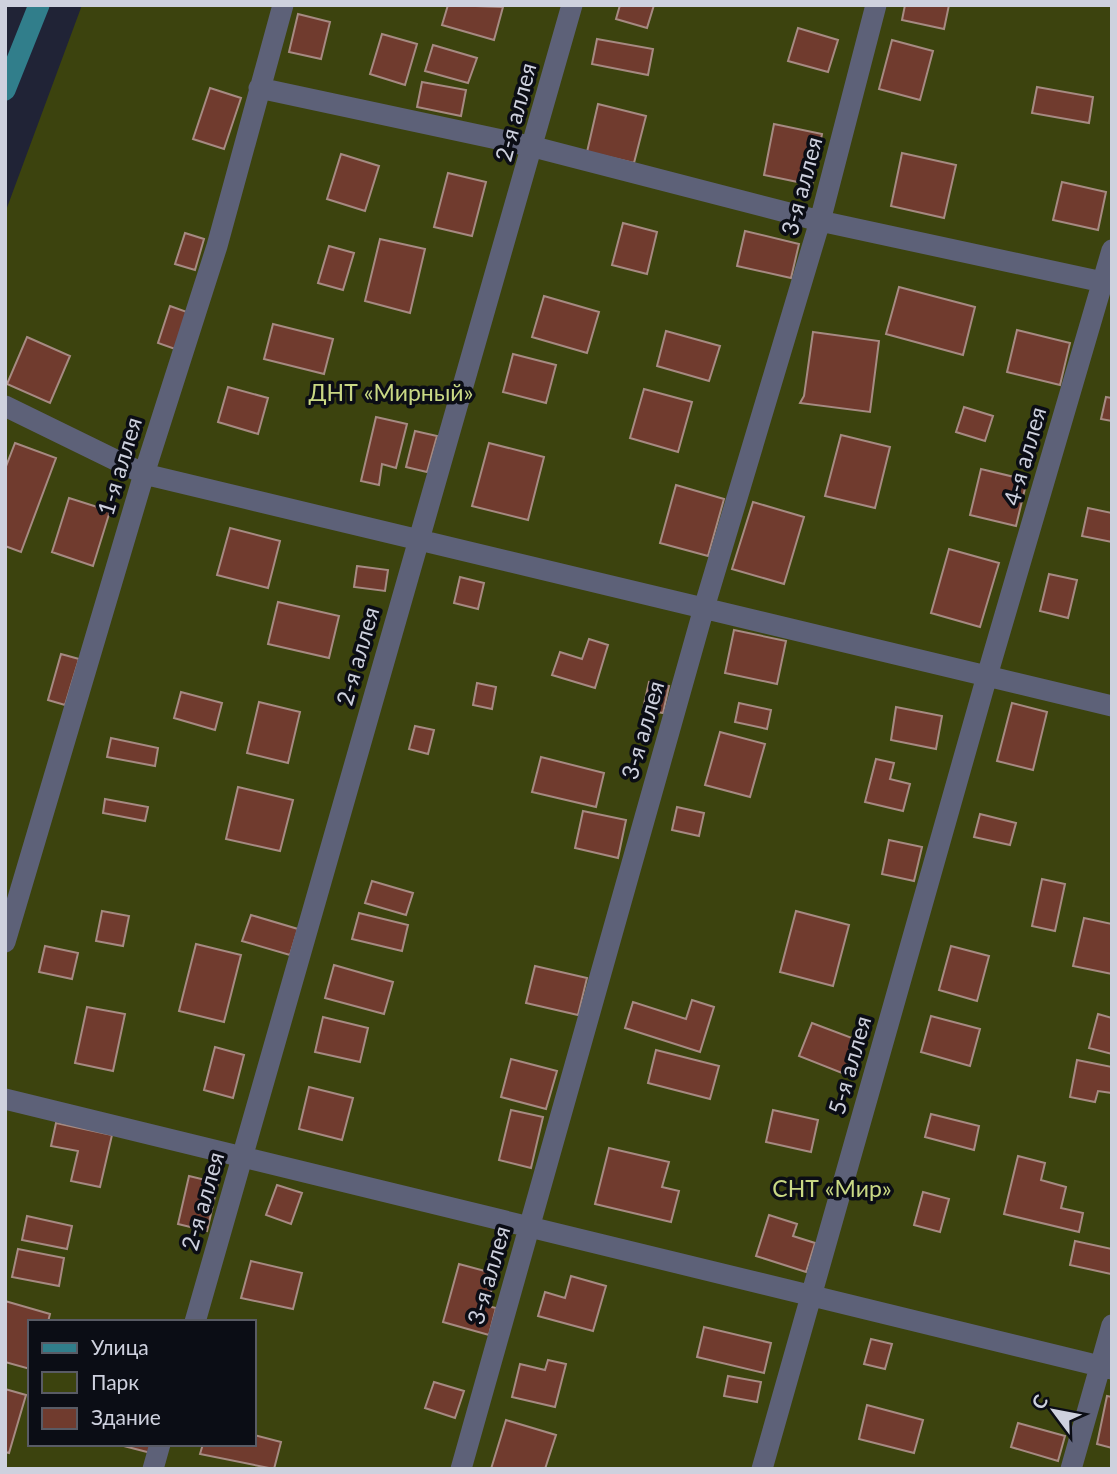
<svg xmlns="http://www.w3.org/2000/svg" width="1117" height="1474" viewBox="0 0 1117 1474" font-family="Lato,sans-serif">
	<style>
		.green { fill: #3c430e; fill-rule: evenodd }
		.building { fill: #703b2e; stroke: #a68a82; stroke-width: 2 }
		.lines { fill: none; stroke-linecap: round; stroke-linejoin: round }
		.minor { stroke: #5d6178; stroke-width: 21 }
		.major { stroke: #317e8b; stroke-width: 21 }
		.labels { text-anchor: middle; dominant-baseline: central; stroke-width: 7; stroke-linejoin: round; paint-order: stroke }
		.street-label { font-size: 23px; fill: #ced1de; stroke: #0b0d15 }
		.park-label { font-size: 23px; fill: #c9d884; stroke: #0b0d15 }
	</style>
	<rect width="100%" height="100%" fill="#202336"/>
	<!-- green -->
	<path class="green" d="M82,5H1112V1469H5V213ZM30,1322H254V1444H30Z"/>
	<!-- building -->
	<path class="building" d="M448,5L503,7L494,40L442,25Z
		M620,5H654L647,28L616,19Z
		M905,5H949L944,29L902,20Z
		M298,14L330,22L321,59L289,52Z
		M798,28L838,40L828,72L788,61Z
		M382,34L417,44L405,85L370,74Z
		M597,39L653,49L648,75L592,64Z
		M892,40L933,51L920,100L879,89Z
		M433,45L477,58L468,83L425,71Z
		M422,82L466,90L461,116L417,107Z
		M1037,87L1093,97L1089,123L1032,113Z
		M210,88L241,98L224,149L193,139Z
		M598,104L646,116L634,163L587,152Z
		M774,124L822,134L812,185L764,175Z
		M902,153L956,165L944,218L891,206Z
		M341,154L379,166L365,211L327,199Z
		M448,173L486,182L472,236L434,227Z
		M1062,182L1106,192L1098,230L1053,220Z
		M623,223L657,232L647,274L612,265Z
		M745,231L799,244L791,278L737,266Z
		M185,233L204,239L195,270L175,264Z
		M380,239L425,249L410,313L365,301Z
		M329,246L354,253L343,290L318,283Z
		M899,287L975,307L963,355L886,334Z
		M544,296L599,312L587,353L532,337Z
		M170,306L187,312L175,349L158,343Z
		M273,324L333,339L324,374L264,359Z
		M1017,330L1070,343L1060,385L1007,372Z
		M666,331L720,346L709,381L657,366Z
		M813,332L879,341L870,412L800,403L804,396Z
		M27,337L70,356L50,403L7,384Z
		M513,354L556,365L546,403L503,392Z
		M228,387L268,398L258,434L218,422Z
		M644,389L692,402L678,452L630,438Z
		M1106,397L1112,398V421L1101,419Z
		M964,407L993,416L985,441L956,432Z
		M376,417L407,424L396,468L382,464L379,485L361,481Z
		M415,431L437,436L427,472L406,467Z
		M841,435L890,447L875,508L825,496Z
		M15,443L56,458L21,552L5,546V469Z
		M489,443L544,457L528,520L472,506Z
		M981,469L1027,480L1016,526L970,515Z
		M676,485L724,499L708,556L660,543Z
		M69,498L110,511L93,566L52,552Z
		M753,502L804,517L784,584L732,569Z
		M1088,508L1112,513V542L1082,536Z
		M230,528L280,541L268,588L217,575Z
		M949,549L999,563L980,627L931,613Z
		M357,566L388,570L385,591L354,587Z
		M1049,574L1077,580L1068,618L1040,611Z
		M460,577L484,583L478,609L454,603Z
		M278,602L339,616L329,658L268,644Z
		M734,630L786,641L777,684L725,673Z
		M589,639L608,645L595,688L552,675L560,652L582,659Z
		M61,654L79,659L65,705L48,700Z
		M649,682L669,686L663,713L643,709Z
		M477,683L496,687L492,709L473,705Z
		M181,692L222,703L215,730L174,718Z
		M259,702L300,712L288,763L247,753Z
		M739,703L771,710L767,729L735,722Z
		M1012,703L1047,712L1033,770L997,761Z
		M896,707L942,716L936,749L891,740Z
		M415,726L434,730L428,754L409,749Z
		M720,732L765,744L750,797L705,785Z
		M111,738L158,748L155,766L107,757Z
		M541,757L604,773L596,807L532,792Z
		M876,759L894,763L890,779L910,784L903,811L865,802Z
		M238,787L293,800L280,851L226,839Z
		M105,799L148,807L145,821L103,813Z
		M677,807L704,813L699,836L672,830Z
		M583,811L626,820L618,858L575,848Z
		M980,814L1016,823L1010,845L974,837Z
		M889,840L922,847L914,881L882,874Z
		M1042,879L1065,884L1055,931L1032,926Z
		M372,881L413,893L406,915L365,903Z
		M102,911L129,916L123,946L96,941Z
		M796,911L849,925L833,986L780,972Z
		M359,913L408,925L402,951L352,939Z
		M251,915L298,929L290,955L242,941Z
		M1084,918L1112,924V974L1073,966Z
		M196,944L241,955L224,1022L179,1011Z
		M45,946L78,953L72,979L39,972Z
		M951,946L989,956L977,1001L939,990Z
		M334,965L393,982L384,1014L325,998Z
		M535,966L587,978L578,1015L526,1003Z
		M692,1000L714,1007L700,1052L625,1028L633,1002L686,1019Z
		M87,1007L125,1014L113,1071L75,1063Z
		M1098,1014L1112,1018V1054L1089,1048Z
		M931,1016L980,1029L970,1066L921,1052Z
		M323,1017L368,1028L360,1062L315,1052Z
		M812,1023L860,1041L847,1075L799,1056Z
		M215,1047L244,1055L233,1098L204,1090Z
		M656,1050L719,1066L710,1099L648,1083Z
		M511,1059L557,1071L546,1109L501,1097Z
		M1077,1060L1112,1067V1093L1098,1091L1095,1102L1070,1097Z
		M309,1087L353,1098L342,1140L299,1129Z
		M511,1110L543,1117L531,1168L499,1160Z
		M773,1110L818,1120L811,1152L766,1142Z
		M931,1114L979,1126L974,1150L925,1137Z
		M56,1123L112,1135L100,1187L71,1181L78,1151L51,1146Z
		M609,1148L669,1162L662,1187L679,1191L671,1222L595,1204Z
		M1018,1156L1045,1163L1041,1180L1066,1187L1061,1208L1083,1213L1079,1232L1004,1214Z
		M189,1176L218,1183L207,1231L178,1224Z
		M277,1185L302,1193L291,1224L266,1215Z
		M923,1192L949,1199L940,1232L914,1225Z
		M769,1215L797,1224L793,1236L815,1243L806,1272L756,1256Z
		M27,1216L72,1226L67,1249L22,1240Z
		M1075,1241L1112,1249L1111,1274L1070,1265Z
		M18,1249L64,1258L59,1286L12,1277Z
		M251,1261L302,1273L293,1309L241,1298Z
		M459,1264L496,1274L487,1306L496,1308L489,1335L443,1322Z
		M571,1276L606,1286L593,1331L538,1316L545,1292L565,1298Z
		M5,1301L50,1314L48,1322H30V1369L5,1362Z
		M704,1327L771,1343L764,1373L697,1357Z
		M871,1339L892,1344L885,1369L864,1364Z
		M548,1360L566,1364L555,1407L512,1397L520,1364L545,1370Z
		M728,1376L761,1382L757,1402L724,1396Z
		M434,1382L464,1391L455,1418L425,1408Z
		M5,1389L26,1395L9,1453L5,1452Z
		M1107,1396L1112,1397V1448L1097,1444Z
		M867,1405L923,1420L914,1453L859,1439Z
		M506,1420L556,1435L545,1469H491Z
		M1018,1423L1065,1436L1058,1461L1011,1447Z
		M254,1435L281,1442L274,1469L200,1454L203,1444H254Z
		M116,1444H153L151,1453Z"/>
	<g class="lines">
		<!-- minor -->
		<path class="minor" d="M259,88L534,147L820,221L1112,284
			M5,406L144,474L1112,706
			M5,942L144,474L217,246L283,5
			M5,1099L1112,1369
			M195,1322L572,5
			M153,1469L160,1444
			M461,1469L704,608L820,221L876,5
			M762,1469L987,676L1112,250
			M1071,1469L1112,1325"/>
		<!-- major -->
		<path class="major" d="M5,90L39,5"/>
	</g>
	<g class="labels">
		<!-- street labels -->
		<g class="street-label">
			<text transform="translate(515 112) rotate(-75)">2-я аллея</text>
			<text transform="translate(801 186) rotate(-75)">3-я аллея</text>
			<text transform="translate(1024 456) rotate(-74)">4-я аллея</text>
			<text transform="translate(119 466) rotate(-73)">1-я аллея</text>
			<text transform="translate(357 656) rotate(-74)">2-я аллея</text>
			<text transform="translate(642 730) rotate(-74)">3-я аллея</text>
			<text transform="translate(849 1065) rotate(-74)">5-я аллея</text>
			<text transform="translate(202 1201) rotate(-74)">2-я аллея</text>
			<text transform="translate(488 1275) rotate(-74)">3-я аллея</text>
		</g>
		<!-- park labels -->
		<g class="park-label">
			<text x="391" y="392">ДНТ «Мирный»</text>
			<text x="832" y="1188">СНТ «Мир»</text>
		</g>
	</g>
	<!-- border -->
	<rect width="1117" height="1474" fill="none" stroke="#ced1de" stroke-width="14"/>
	<!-- legend -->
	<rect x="28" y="1320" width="228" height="126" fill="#0b0d15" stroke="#595b65" stroke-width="2"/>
	<rect x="42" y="1343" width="35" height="10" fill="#317e8b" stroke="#595b65" stroke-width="2"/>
	<text x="91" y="1355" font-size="21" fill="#ced1de">Улица</text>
	<rect x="42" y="1372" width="35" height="21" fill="#3c430e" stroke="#595b65" stroke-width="2"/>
	<text x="91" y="1390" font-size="21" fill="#ced1de">Парк</text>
	<rect x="42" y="1408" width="35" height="21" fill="#703b2e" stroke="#595b65" stroke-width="2"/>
	<text x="91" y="1425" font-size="21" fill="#ced1de">Здание</text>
	<!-- north arrow -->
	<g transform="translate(1054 1411) rotate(302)" stroke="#0b0d15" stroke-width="5" paint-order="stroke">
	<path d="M0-5L12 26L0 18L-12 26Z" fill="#ced1de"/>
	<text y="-10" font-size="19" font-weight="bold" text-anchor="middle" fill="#ced1de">С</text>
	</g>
</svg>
